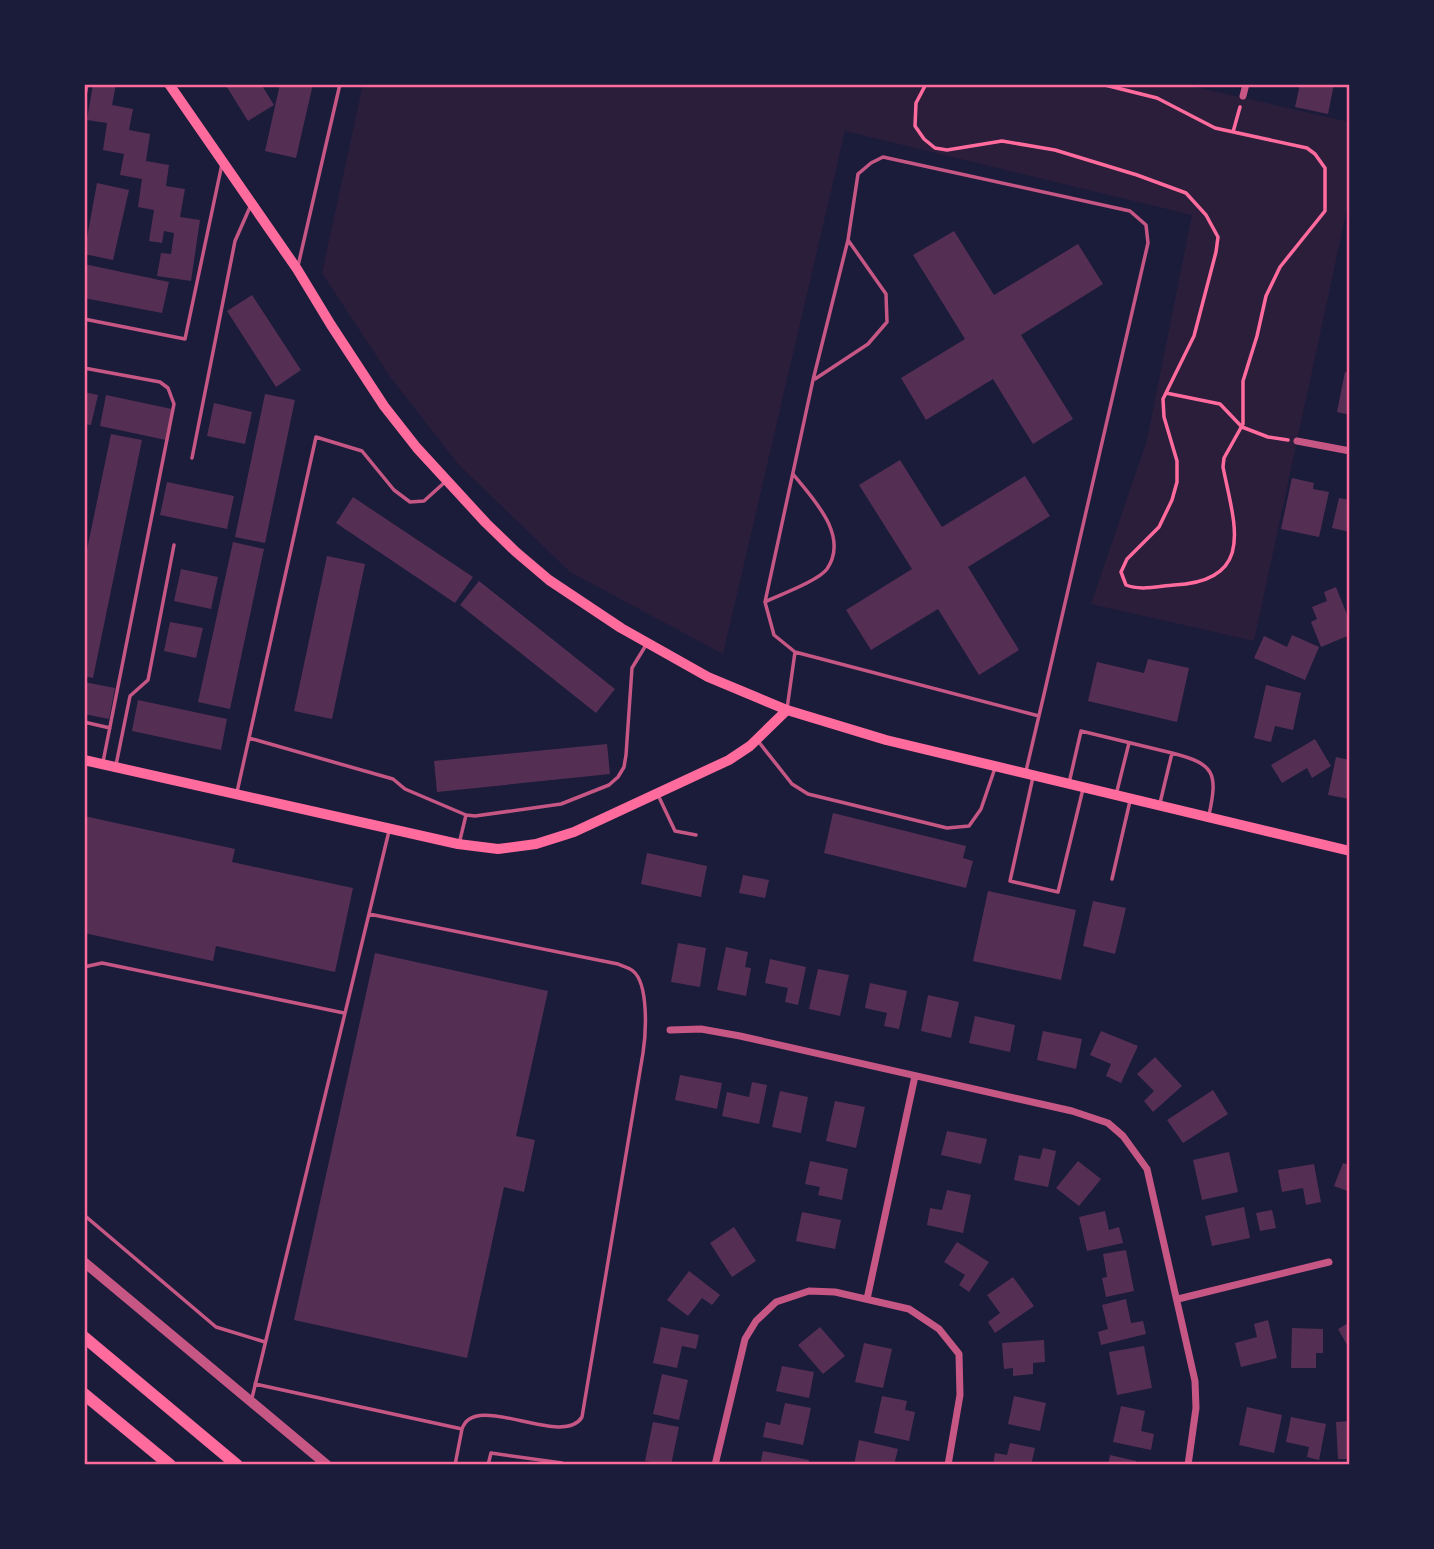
<svg xmlns="http://www.w3.org/2000/svg" width="1434" height="1549" viewBox="0 0 1434 1549" font-family="Montserrat,sans-serif">
	<style>
		.green { fill: #2a1e3b }
		.building { fill: #542f53 }
		.lines { fill: none; stroke-linecap: round; stroke-linejoin: round }
		.path { stroke: #ff6b9d; stroke-width: 3.5 }
		.service { stroke: #c65784; stroke-width: 3.5 }
		.minor { stroke: #c65784; stroke-width: 7 }
		.tertiary { stroke: #c65784; stroke-width: 10 }
		.secondary { stroke: #ff6b9d; stroke-width: 10 }
		.primary { stroke: #ff6b9d; stroke-width: 12 }
		.neatline { fill: none; stroke: #ff6b9d; stroke-width: 2.5 }
	</style>
	<rect width="100%" height="100%" fill="#1b1b3a"/>
	<!-- green -->
	<path class="green" d="M363,84H1182L1350,122V195L1254,641L1091,604L1147,440L1192,215L845,131L723,654L570,572L458,464L391,378L322,273Z"/>
	<!-- building -->
	<path class="building" d="M93,84H116L112,105L133,109L129,130L150,134L146,161L169,165L166,186L185,189L180,217L200,220L191,281L157,276L161,253L171,254L174,233L164,231L162,243L149,241L154,210L138,207L142,179L120,175L124,154L103,150L107,123L87,120Z
		M225,84H261L274,105L248,121Z
		M280,84H313L296,158L265,151Z
		M1300,84H1334L1328,114L1295,107Z
		M97,183L129,190L113,260L84,254Z
		M954,231L994,295L1078,244L1103,284L1021,335L1073,419L1033,444L993,379L926,420L901,378L965,339L913,255Z
		M84,264L169,282L162,313L84,298Z
		M252,295L301,370L276,387L227,311Z
		M1345,372L1350,373V415L1337,412Z
		M84,392L98,395L91,425L84,424Z
		M265,394L295,400L265,543L235,537Z
		M106,395L172,409L166,440L100,426Z
		M214,403L252,412L245,444L207,436Z
		M111,434L142,440L93,678L84,676V564Z
		M900,460L942,527L1025,476L1050,516L968,567L1019,650L979,675L938,609L871,650L846,610L912,569L859,485Z
		M1292,478L1314,483L1313,489L1329,492L1319,537L1281,529Z
		M167,482L234,496L227,529L160,515Z
		M353,497L473,577L455,603L336,523Z
		M1339,498L1350,500V532L1332,528Z
		M233,542L264,549L230,709L198,702Z
		M327,556L365,564L332,719L294,711Z
		M181,569L218,577L211,609L174,601Z
		M479,581L615,689L596,713L460,605Z
		M1336,587L1350,622V635L1321,647L1311,622L1317,619L1312,607L1327,601L1324,592Z
		M170,622L203,628L196,658L164,651Z
		M1292,635L1319,647L1305,680L1254,658L1264,636L1287,647Z
		M1148,659L1189,668L1177,722L1088,701L1097,662L1144,673Z
		M84,682L115,688L109,719L84,714Z
		M1266,685L1301,693L1293,730L1275,726L1271,742L1254,738Z
		M138,700L227,719L221,750L132,731Z
		M1315,739L1331,766L1312,778L1307,768L1282,783L1271,765Z
		M607,744L610,774L437,792L434,761Z
		M1336,757L1350,760V799L1328,795Z
		M833,813L966,846L963,858L973,861L966,888L824,853Z
		M84,816L235,849L232,862L353,888L335,972L216,946L213,961L84,933Z
		M647,853L707,866L701,897L641,884Z
		M743,875L769,880L765,898L739,893Z
		M988,891L1076,910L1061,980L973,961Z
		M1093,901L1126,908L1115,954L1083,946Z
		M678,943L706,948L700,987L671,982Z
		M726,947L748,952L745,967L751,968L746,996L717,990Z
		M375,953L548,991L516,1136L535,1140L524,1192L504,1187L467,1358L294,1320Z
		M770,959L806,967L798,1005L785,1002L788,988L765,983Z
		M818,969L849,975L840,1016L809,1009Z
		M870,983L907,991L899,1029L884,1026L887,1013L865,1008Z
		M928,995L959,1002L951,1038L921,1031Z
		M975,1016L1015,1025L1010,1052L969,1043Z
		M1043,1031L1082,1039L1076,1069L1037,1060Z
		M1101,1031L1138,1046L1121,1083L1106,1076L1111,1064L1090,1055Z
		M1155,1057L1182,1086L1153,1112L1144,1101L1154,1091L1137,1074Z
		M680,1075L722,1083L717,1109L675,1100Z
		M752,1082L767,1085L759,1124L722,1116L727,1092L749,1097Z
		M1213,1090L1228,1114L1183,1143L1167,1120Z
		M780,1091L808,1097L801,1133L772,1127Z
		M835,1101L865,1107L856,1148L826,1141Z
		M947,1131L987,1139L981,1164L941,1155Z
		M1043,1148L1056,1151L1048,1187L1014,1180L1019,1155L1040,1159Z
		M1229,1152L1238,1192L1202,1200L1193,1160Z
		M810,1161L848,1169L842,1200L818,1195L820,1187L805,1184Z
		M1078,1161L1101,1179L1079,1206L1056,1188Z
		M1343,1163L1350,1165V1192L1334,1186Z
		M1314,1164L1321,1202L1306,1205L1303,1188L1282,1192L1278,1170Z
		M947,1190L971,1195L963,1233L927,1225L930,1208L942,1210Z
		M1244,1207L1250,1238L1212,1246L1205,1216Z
		M1272,1210L1276,1228L1260,1231L1256,1213Z
		M1105,1211L1109,1230L1119,1227L1123,1243L1087,1251L1079,1217Z
		M802,1212L841,1220L835,1249L796,1241Z
		M734,1227L756,1261L732,1277L710,1243Z
		M957,1242L989,1262L969,1292L959,1285L965,1275L944,1262Z
		M1126,1250L1134,1291L1106,1297L1102,1278L1107,1277L1103,1254Z
		M689,1271L720,1295L712,1305L702,1298L688,1316L667,1300Z
		M1013,1277L1034,1306L995,1333L988,1322L1000,1313L987,1295Z
		M1126,1299L1131,1323L1143,1321L1146,1334L1101,1345L1098,1332L1108,1329L1102,1305Z
		M1268,1320L1277,1358L1241,1367L1235,1343L1257,1337L1254,1324Z
		M1350,1322V1350L1338,1329Z
		M661,1327L699,1335L696,1349L682,1346L677,1368L653,1363Z
		M820,1327L845,1356L823,1374L798,1345Z
		M1292,1328L1323,1329V1353H1316V1368H1291Z
		M1044,1340L1045,1362L1033,1363V1374L1013,1376V1368L1004,1369L1002,1343Z
		M864,1343L892,1349L883,1388L855,1382Z
		M1144,1346L1152,1388L1117,1395L1109,1352Z
		M782,1366L814,1372L809,1398L776,1391Z
		M662,1374L688,1380L679,1420L653,1414Z
		M882,1396L907,1401L905,1410L915,1412L909,1441L874,1433Z
		M1014,1396L1046,1403L1040,1431L1008,1424Z
		M785,1403L811,1408L803,1445L763,1437L766,1422L780,1425Z
		M1121,1406L1145,1411L1141,1431L1154,1434L1151,1450L1113,1442Z
		M1247,1407L1282,1415L1274,1453L1239,1445Z
		M1291,1417L1326,1424L1319,1460L1307,1457L1309,1447L1286,1442Z
		M1350,1421V1459H1338L1336,1422Z
		M653,1422L679,1427L671,1465L645,1461Z
		M859,1440L898,1449L894,1465H854Z
		M1010,1443L1035,1448L1031,1465H993L995,1453L1007,1455Z
		M763,1451L809,1460L808,1465H760Z
		M1110,1455L1136,1461V1465H1108Z"/>
	<g class="lines">
		<!-- path -->
		<path class="path" d="M926,84L916,103L915,126L924,139L935,148L947,150L1002,141L1055,150L1137,175L1186,193L1206,215L1218,237L1216,252L1194,336L1163,399L1164,417L1177,461V482L1172,500L1159,527L1127,559L1121,572L1126,585C1140,591 1159,586 1174,585C1257,581 1234,523 1223,467L1224,458L1243,424V381L1257,336L1266,296L1280,267L1325,211V168L1315,154L1307,148L1215,128L1157,98L1101,84
			M1233,132L1240,107
			M1166,393L1220,404L1242,427L1268,437L1288,440"/>
		<!-- service -->
		<path class="service" d="M84,101L87,84
			M298,266L340,84
			M84,319L185,339L222,164
			M84,368L160,382L168,388L174,404L103,762
			M815,379L868,344L887,322L886,294L848,240
			M192,458L235,241L250,207
			M765,602C779,595 818,581 827,569C850,535 812,498 793,474
			M787,709L795,652
			M84,722L110,728
			M249,738L393,779L405,789L466,815L475,816L561,804L609,785L618,777L624,767L626,755L632,668L646,645
			M758,741L792,784L808,794L947,828L969,826L981,809L995,768
			M1172,753C1215,764 1218,773 1209,815
			M116,765L130,696L148,680L174,545
			M1026,771L1045,690L1148,243L1146,225L1130,211L883,157L871,163L858,174L848,240L813,380L765,602L774,635L795,652L1039,716
			M1033,777L1010,881L1058,892L1083,789
			M1069,783L1081,731L1172,753L1160,803
			M1117,791L1129,743
			M237,792L316,437L362,451L394,490L410,502L424,501L445,482
			M658,795L675,831L696,835
			M459,844L466,815
			M1112,879L1130,801
			M369,914L618,964C622,966 630,968 633,971C649,984 646,1034 643,1053L582,1417C563,1449 474,1390 462,1429
			M84,967L102,963L344,1013
			M84,1215L216,1327L265,1342
			M255,1384L462,1429L455,1465
			M252,1398L389,831
			M488,1465L491,1453L562,1463V1465"/>
		<!-- minor -->
		<path class="minor" d="M1243,96L1246,84
			M1297,441L1350,451
			M670,1030L701,1029L740,1036L1072,1111L1108,1123L1123,1136L1147,1169L1195,1381L1196,1408L1188,1465
			M867,1299L915,1076
			M1178,1299L1329,1262
			M715,1465L745,1339L756,1321L776,1302L809,1291L835,1292L909,1309L939,1329L959,1354L960,1395L948,1465"/>
		<!-- tertiary -->
		<path class="tertiary" d="M84,1262L327,1465"/>
		<!-- secondary -->
		<path class="secondary" d="M169,84L297,269L331,325L384,406L417,448L486,523L516,552L549,580L621,628L708,677L787,710L886,740L1350,851
			M84,760L458,844L498,849L536,844L574,832L729,760L750,746L787,710"/>
		<!-- primary -->
		<path class="primary" d="M84,1337L237,1465
			M84,1394L170,1465"/>
	</g>
	<!-- border -->
	<rect width="1434" height="1549" fill="none" stroke="#1b1b3a" stroke-width="172"/>
	<rect x="86" y="86" width="1262" height="1377" class="neatline"/>
</svg>
